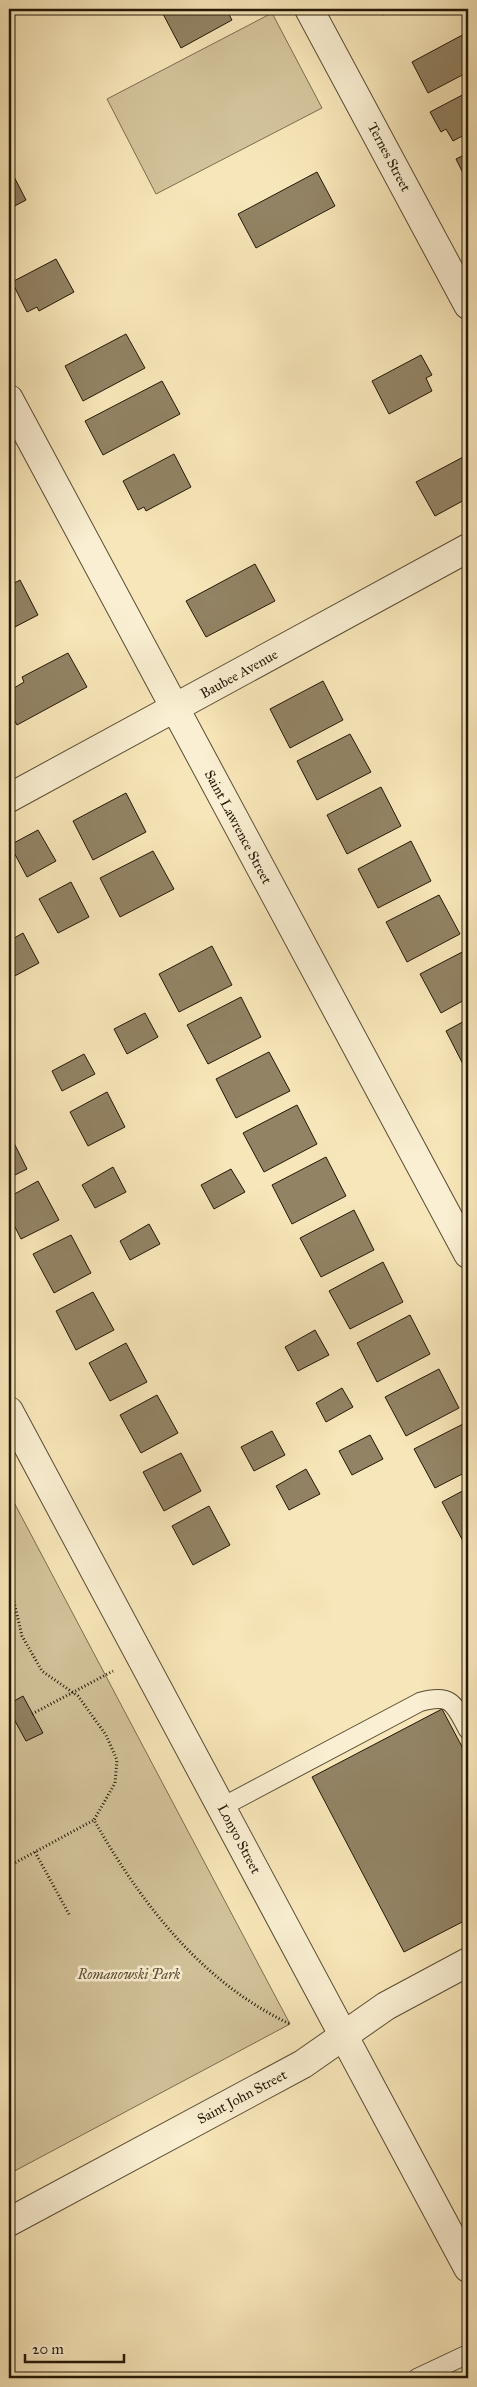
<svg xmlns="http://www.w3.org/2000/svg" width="477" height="2387" viewBox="0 0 477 2387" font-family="'IM FELL Great Primer',serif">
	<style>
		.green { fill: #d3c39b; stroke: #7c6e51 }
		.building { fill: #928364; stroke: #241807 }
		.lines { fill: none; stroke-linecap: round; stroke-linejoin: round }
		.service-casing { stroke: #594c34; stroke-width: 20 }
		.minor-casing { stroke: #594c34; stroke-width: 30 }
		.tertiary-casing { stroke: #594c34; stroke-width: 30 }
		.path { stroke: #241807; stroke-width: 3; stroke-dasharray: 1 2.5; stroke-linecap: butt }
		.service { stroke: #faefd2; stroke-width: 18 }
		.minor { stroke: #faefd2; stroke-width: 28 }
		.tertiary { stroke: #faefd2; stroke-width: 28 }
		.labels { text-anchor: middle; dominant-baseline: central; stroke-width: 5; stroke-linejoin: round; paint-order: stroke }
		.street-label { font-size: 14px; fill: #241807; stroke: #faefd2 }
		.park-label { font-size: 14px; font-style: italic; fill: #594b33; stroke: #faefd2 }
	</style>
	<rect width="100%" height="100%" fill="#f7e6b9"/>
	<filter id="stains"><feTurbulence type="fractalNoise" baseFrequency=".004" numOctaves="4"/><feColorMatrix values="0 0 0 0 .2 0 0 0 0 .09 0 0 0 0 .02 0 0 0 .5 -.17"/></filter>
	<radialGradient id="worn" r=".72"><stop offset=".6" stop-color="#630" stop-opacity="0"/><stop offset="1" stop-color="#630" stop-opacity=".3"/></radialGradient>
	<!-- green -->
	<path class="green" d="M272,13L322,108L156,194L107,99Z
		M9,1493L290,2024L9,2174Z"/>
	<!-- building -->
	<path class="building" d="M173,9H226L232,20L181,48L163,14Z
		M379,9H394L383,15Z
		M468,32V72L428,93L412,62Z
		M468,92V133L453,141L446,129L441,132L430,112Z
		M468,153V177L466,179L456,159Z
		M9,167L26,200L9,209Z
		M317,172L335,206L256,248L238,214Z
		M56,259L74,292L39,311L37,307L27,312L12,282Z
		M126,334L145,368L83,401L65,366Z
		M421,355L432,375L426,378L432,391L389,414L372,381Z
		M162,381L180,414L103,455L85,421Z
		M174,454L191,487L146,511L144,507L138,510L123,481Z
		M467,455L468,498L435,516L416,482Z
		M255,564L275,601L206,637L186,601Z
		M20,580L38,615L9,630V586Z
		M68,653L87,687L17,725L9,710V691L24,682L22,677Z
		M323,681L343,720L290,748L270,709Z
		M350,734L371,772L317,800L297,761Z
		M381,787L401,826L347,854L327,815Z
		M126,793L146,832L93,860L73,821Z
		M38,830L56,861L27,877L10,845Z
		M411,841L431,881L378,908L358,869Z
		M153,851L174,889L120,917L100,878Z
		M71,882L89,917L58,933L39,899Z
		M439,895L460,934L407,962L386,922Z
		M23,933L39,963L9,979V941Z
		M212,946L232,985L179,1012L159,974Z
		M468,949V998L441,1013L420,974Z
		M241,997L261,1037L208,1064L187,1025Z
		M145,1013L158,1037L127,1054L114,1029Z
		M468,1019V1069L466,1070L446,1031Z
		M269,1052L290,1091L236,1118L216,1079Z
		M84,1054L95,1074L62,1091L52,1071Z
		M107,1092L125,1127L88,1146L70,1112Z
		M297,1105L317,1144L264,1172L243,1133Z
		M9,1133L27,1169L9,1178Z
		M326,1157L346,1196L292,1224L272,1185Z
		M113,1167L126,1192L95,1208L82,1185Z
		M231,1169L245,1192L214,1209L201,1185Z
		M38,1181L59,1220L21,1239L9,1215V1197Z
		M354,1210L374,1250L321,1277L300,1238Z
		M149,1224L160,1244L130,1260L120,1241Z
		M71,1235L91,1273L54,1293L33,1254Z
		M383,1262L403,1302L350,1329L329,1291Z
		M93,1292L114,1330L76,1350L56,1311Z
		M410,1315L430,1354L377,1382L357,1343Z
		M315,1330L329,1355L298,1371L285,1347Z
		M126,1343L147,1382L110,1401L89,1363Z
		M439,1369L459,1408L406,1436L385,1397Z
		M342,1388L353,1407L326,1422L316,1403Z
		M157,1395L178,1433L141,1453L120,1415Z
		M467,1422L468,1471L435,1488L414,1449Z
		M272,1431L285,1455L254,1471L241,1447Z
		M370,1435L383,1459L352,1475L339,1451Z
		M181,1453L201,1491L164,1511L143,1472Z
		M306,1469L320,1494L289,1510L276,1486Z
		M468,1488V1538L463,1541L442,1502Z
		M209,1506L230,1545L193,1565L172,1526Z
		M23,1696L43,1733L26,1741L9,1710V1704Z
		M442,1709L468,1758V1919L404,1952L312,1777Z"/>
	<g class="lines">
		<!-- service casing -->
		<g class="service-casing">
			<path id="service" d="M222,1807L420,1702C452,1693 454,1704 468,1730
				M417,2378L468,2354"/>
		</g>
		<!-- minor casing -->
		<g class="minor-casing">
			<path id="minor" d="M309,9L468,305
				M9,399L468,1254
				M9,798L468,548
				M9,2222L303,2064L386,2006L468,1962"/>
		</g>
		<!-- tertiary casing -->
		<g class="tertiary-casing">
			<path id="tertiary" d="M9,1411L468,2268"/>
		</g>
		<!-- path -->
		<path class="path" d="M9,1581L22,1636L42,1671L78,1696L106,1735L117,1760L115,1783L94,1820C141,1903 201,1982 290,2024
			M32,1714L113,1671
			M35,1852L70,1916
			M9,1866L94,1820"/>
		<!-- service -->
		<use href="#service" class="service"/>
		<!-- minor -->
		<use href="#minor" class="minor"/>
		<!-- tertiary -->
		<use href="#tertiary" class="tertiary"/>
	</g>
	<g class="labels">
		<!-- street labels -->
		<g class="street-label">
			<text transform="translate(389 157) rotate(62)">Ternes Street</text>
			<text transform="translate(239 674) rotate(-29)">Baubee Avenue</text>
			<text transform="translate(238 827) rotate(62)">Saint Lawrence Street</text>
			<text transform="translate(239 1839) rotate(62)">Lonyo Street</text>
			<text transform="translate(242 2097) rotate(-28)">Saint John Street</text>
		</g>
		<!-- park labels -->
		<g class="park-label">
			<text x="129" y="1974">Romanowski Park</text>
		</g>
	</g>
	<!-- margin -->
	<rect width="477" height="2387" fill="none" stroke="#f7e6b9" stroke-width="30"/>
	<rect x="10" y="10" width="457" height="2367" fill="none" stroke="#241807" stroke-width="2.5"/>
	<rect x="15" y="15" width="447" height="2357" fill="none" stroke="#241807"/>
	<!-- scale -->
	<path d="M25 2354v8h99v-8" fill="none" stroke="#241807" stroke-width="2.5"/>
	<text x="32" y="2354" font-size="15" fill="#241807" stroke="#faefd2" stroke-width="4" paint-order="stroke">20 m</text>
	<rect width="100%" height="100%" filter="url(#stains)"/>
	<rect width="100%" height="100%" fill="url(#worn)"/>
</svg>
